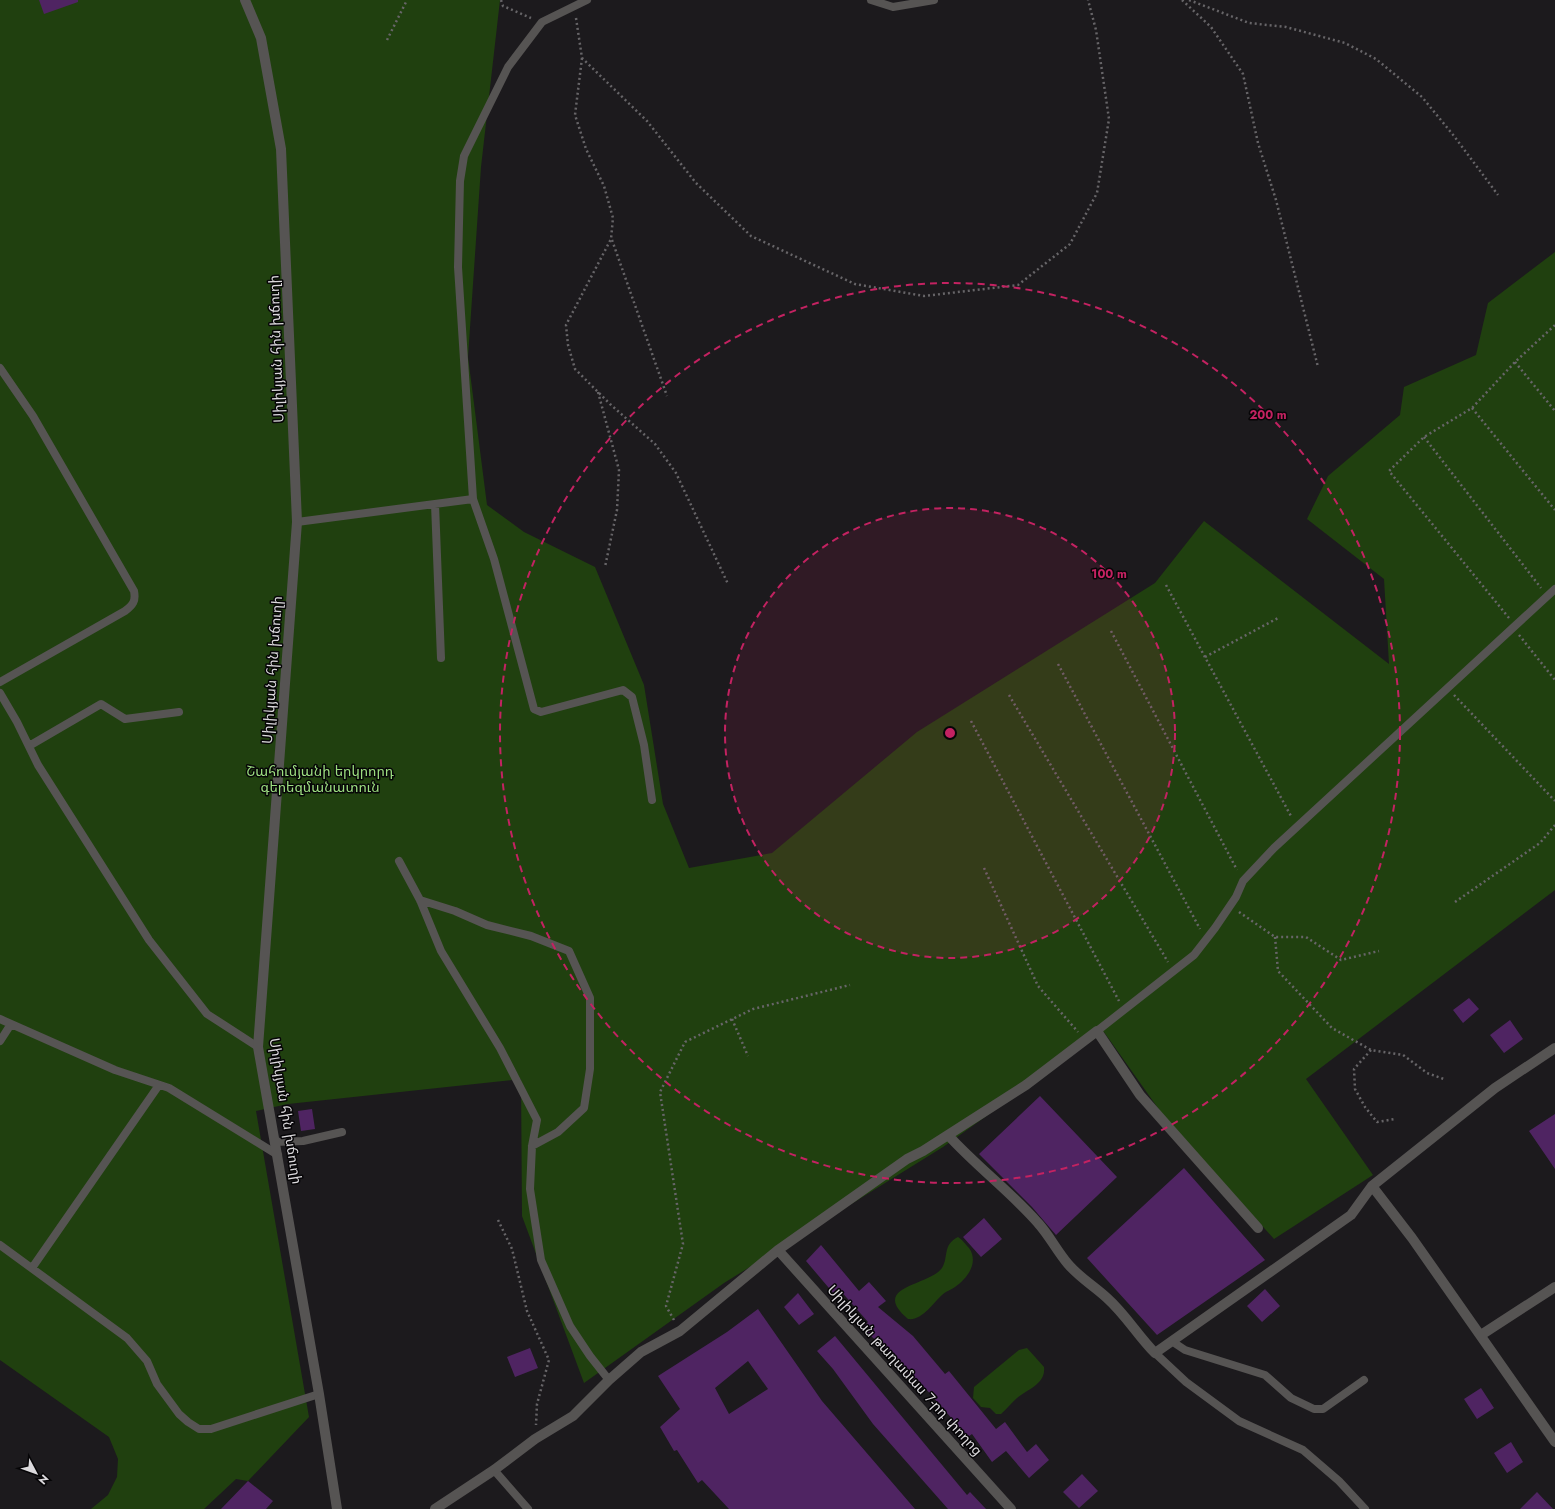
<svg xmlns="http://www.w3.org/2000/svg" width="1555" height="1509" viewBox="0 0 1555 1509" font-family="Jost,'Noto Sans Armenian',sans-serif">
	<style>
		.green { fill: #20400f }
		.building { fill: #4f2462; fill-rule: evenodd }
		.lines { fill: none; stroke-linecap: round; stroke-linejoin: round }
		.path { stroke: #676568; stroke-width: 2.5; stroke-dasharray: 2 3; stroke-linecap: butt }
		.service { stroke: #565453; stroke-width: 8 }
		.minor { stroke: #565453; stroke-width: 10 }
		.tertiary { stroke: #565453; stroke-width: 10 }
		.ring { fill: none; stroke: #c32261; stroke-width: 2; stroke-dasharray: 7 5 }
		.labels { text-anchor: middle; dominant-baseline: central; stroke-width: 3; stroke-linejoin: round; paint-order: stroke }
		.street-label { font-size: 14px; fill: #dbd9dc; stroke: #060507 }
		.park-label { font-size: 14px; fill: #9cde80; stroke: #060507 }
		.centre { fill: #c32261; stroke: #060507; stroke-width: 2 }
		.ring-label { font-size: 12px; text-anchor: middle; font-weight: bold; fill: #c32261; stroke: #060507; stroke-width: 3; stroke-linejoin: round; paint-order: stroke }
	</style>
	<rect width="100%" height="100%" fill="#1c1a1d"/>
	<!-- green -->
	<path class="green" d="M0,0H500L481,167L468,357L487,505L524,532L595,567L644,685L663,804L689,868L772,853L917,732L1155,583L1204,521L1389,664L1384,579L1307,519L1328,476L1400,415L1404,387L1476,355L1488,303L1555,252V890L1306,1079L1373,1175L1274,1239L1165,1118L1104,1032L943,1147L724,1283L584,1383L522,1216L521,1079L288,1104L256,1111L309,1417L248,1481L236,1479L204,1509H91L108,1495L117,1477L118,1459L109,1437L0,1360Z
		M958,1237C963,1240 965,1244 969,1248C979,1262 968,1278 955,1287C951,1290 946,1291 942,1295C933,1303 922,1321 908,1319C869,1286 929,1286 942,1268C949,1257 942,1245 958,1237Z
		M1027,1348L1044,1367C1046,1384 1028,1389 1017,1398C1011,1403 1007,1409 1001,1414H996L990,1408L981,1407L973,1398L974,1387L1019,1350Z"/>
	<!-- building -->
	<path class="building" d="M39,0H78V2L44,14Z
		M1469,998L1479,1009L1463,1023L1453,1010Z
		M1510,1020L1523,1039L1504,1053L1490,1035Z
		M1040,1096L1117,1177L1056,1235L1032,1207L979,1154Z
		M312,1109L315,1129L301,1131L298,1111Z
		M1555,1114V1169L1529,1131Z
		M1184,1168L1265,1260L1157,1335L1087,1258Z
		M984,1218L1002,1239L981,1257L963,1237Z
		M821,1245L859,1291L869,1282L886,1301L878,1307L913,1336L945,1374L949,1371L996,1429L1005,1422L1027,1452L1036,1444L1049,1460L1029,1478L1006,1451L992,1462L972,1434L965,1439L951,1423L954,1421L918,1380L915,1382L890,1353L862,1328L868,1322L839,1289L834,1294L806,1261Z
		M1265,1289L1280,1306L1262,1322L1247,1306Z
		M798,1293L814,1314L799,1325L784,1307Z
		M758,1309L822,1401L915,1509H729L702,1480L698,1483L677,1450L674,1451L660,1427L680,1409L658,1376L727,1332ZM748,1361L768,1389L729,1414L715,1388Z
		M835,1336L967,1495L970,1492L986,1509H948L873,1424L833,1369L817,1351Z
		M530,1348L538,1368L515,1377L507,1357Z
		M1481,1388L1494,1408L1477,1419L1464,1399Z
		M1511,1442L1523,1462L1507,1473L1494,1453Z
		M1082,1474L1098,1491L1079,1508L1063,1492Z
		M248,1481L273,1501L266,1509H221Z
		M1537,1492L1553,1509H1520Z"/>
	<g class="lines">
		<!-- path -->
		<path class="path" d="M501,0L503,6L531,18
			M1182,0L1211,27L1243,74L1258,143L1276,200L1318,367
			M1189,0L1249,23L1286,27L1345,43L1376,59L1422,97L1454,136L1498,195
			M576,18L582,58L647,121L696,183L751,236L855,284L924,296L1018,285L1070,244L1097,193L1109,119L1096,30L1088,0
			M387,40L407,0
			M582,58L575,115L586,149L604,186L613,218L611,239L566,325L568,345L575,369L610,404L655,444L676,473L728,584
			M612,240L667,396
			M1515,362L1555,411
			M598,392L619,470L617,510L605,567
			M1472,408L1555,510
			M1424,437L1541,588
			M1166,585L1292,818
			M1509,618L1389,471L1424,437L1472,408L1515,362L1555,325
			M1111,631L1237,870
			M1519,635L1555,680
			M1205,657L1280,617
			M1058,664L1200,929
			M1009,695L1168,962
			M1454,695L1555,801
			M971,721L1119,1001
			M984,868L1038,986L1078,1032
			M1455,902L1540,843L1555,825
			M1239,912L1275,937H1306L1341,960L1379,951
			M1275,937L1278,971L1332,1028L1371,1050L1403,1055L1427,1073L1444,1079
			M732,1019L748,1056
			M1371,1050L1354,1069L1355,1089L1365,1107L1377,1122L1395,1119
			M498,1220L512,1249L527,1311L549,1360L537,1404L536,1425
			M674,1320L666,1306L683,1244L660,1092L685,1042L753,1009L850,985"/>
		<!-- service -->
		<path class="service" d="M587,0L542,22L508,67L464,156L460,181L458,267L473,499L494,559L534,709L541,712L623,690L632,697L644,745L652,800
			M871,0L893,7L934,0
			M0,368L33,416L134,591C136,601 133,605 125,611L0,682
			M435,504L441,658
			M297,522L473,499
			M0,693L17,722L38,765L149,940L207,1014L258,1047
			M29,746L101,704L125,719L179,712
			M399,861L420,900L441,951L500,1048L537,1120L532,1146L530,1189L541,1260L570,1326L590,1356L609,1380
			M420,900L455,911L487,925L531,936L569,951L590,998V1069L584,1108L558,1132L532,1146
			M0,1019L115,1070L169,1088L278,1155
			M1097,1031L1194,955L1215,928L1236,897L1243,881L1274,848L1555,589
			M0,1041L11,1024
			M275,1142L303,1141L342,1132
			M0,1245L127,1338L147,1361L157,1384L179,1414L188,1422L199,1429H211L319,1394
			M32,1268L159,1085
			M1173,1342L1185,1350L1265,1375L1291,1398L1314,1409H1323L1364,1380
			M1155,1353L1186,1382L1239,1421L1303,1450L1339,1481L1365,1509
			M494,1470L528,1509"/>
		<!-- minor -->
		<path class="minor" d="M948,1135C976,1166 1010,1191 1038,1223C1049,1235 1057,1251 1068,1264C1080,1278 1094,1286 1107,1298C1126,1315 1138,1336 1155,1353L1351,1215L1372,1186L1495,1088L1555,1048
			M1372,1186L1412,1238L1555,1442
			M778,1250L1011,1509
			M1481,1335L1555,1287
			M435,1509L494,1470L535,1439L573,1416L609,1380L641,1352L680,1331L778,1250L907,1159L923,1151L1026,1085L1097,1031L1140,1095L1258,1228"/>
		<!-- tertiary -->
		<path class="tertiary" d="M245,0L261,38L281,149L297,522L258,1047L319,1394L337,1509"/>
	</g>
	<!-- distance rings -->
	<circle cx="950" cy="733" r="225" fill="#c32261" fill-opacity=".12"/>
	<g class="ring">
		<circle cx="950" cy="733" r="225"/>
		<circle cx="950" cy="733" r="450"/>
	</g>
	<g class="labels">
		<!-- street labels -->
		<g class="street-label">
			<text transform="translate(276 349) rotate(-92)">Սիլիկյան հին խճուղի</text>
			<text transform="translate(272 670) rotate(-86)">Սիլիկյան հին խճուղի</text>
			<text transform="translate(286 1111) rotate(81)">Սիլիկյան հին խճուղի</text>
			<text transform="translate(905 1370) rotate(48)">Սիլիկյան թաղամաս 7-րդ փողոց</text>
		</g>
		<!-- park labels -->
		<g class="park-label">
			<text x="320" y="771">Շահումյանի երկրորդ<tspan x="320" dy="16">գերեզմանատուն</tspan></text>
		</g>
	</g>
	<circle cx="950" cy="733" r="6" class="centre"/>
	<g class="ring-label">
		<text x="1268" y="419">200 m</text>
		<text x="1109" y="578">100 m</text>
	</g>
	<!-- north arrow -->
	<g transform="translate(36 1473) rotate(131)" stroke="#060507" stroke-width="3" paint-order="stroke">
	<path d="M0-3L7 15L0 10L-7 15Z" fill="#dbd9dc"/>
	<text y="-6" font-size="11" font-weight="bold" text-anchor="middle" fill="#dbd9dc">N</text>
	</g>
</svg>
